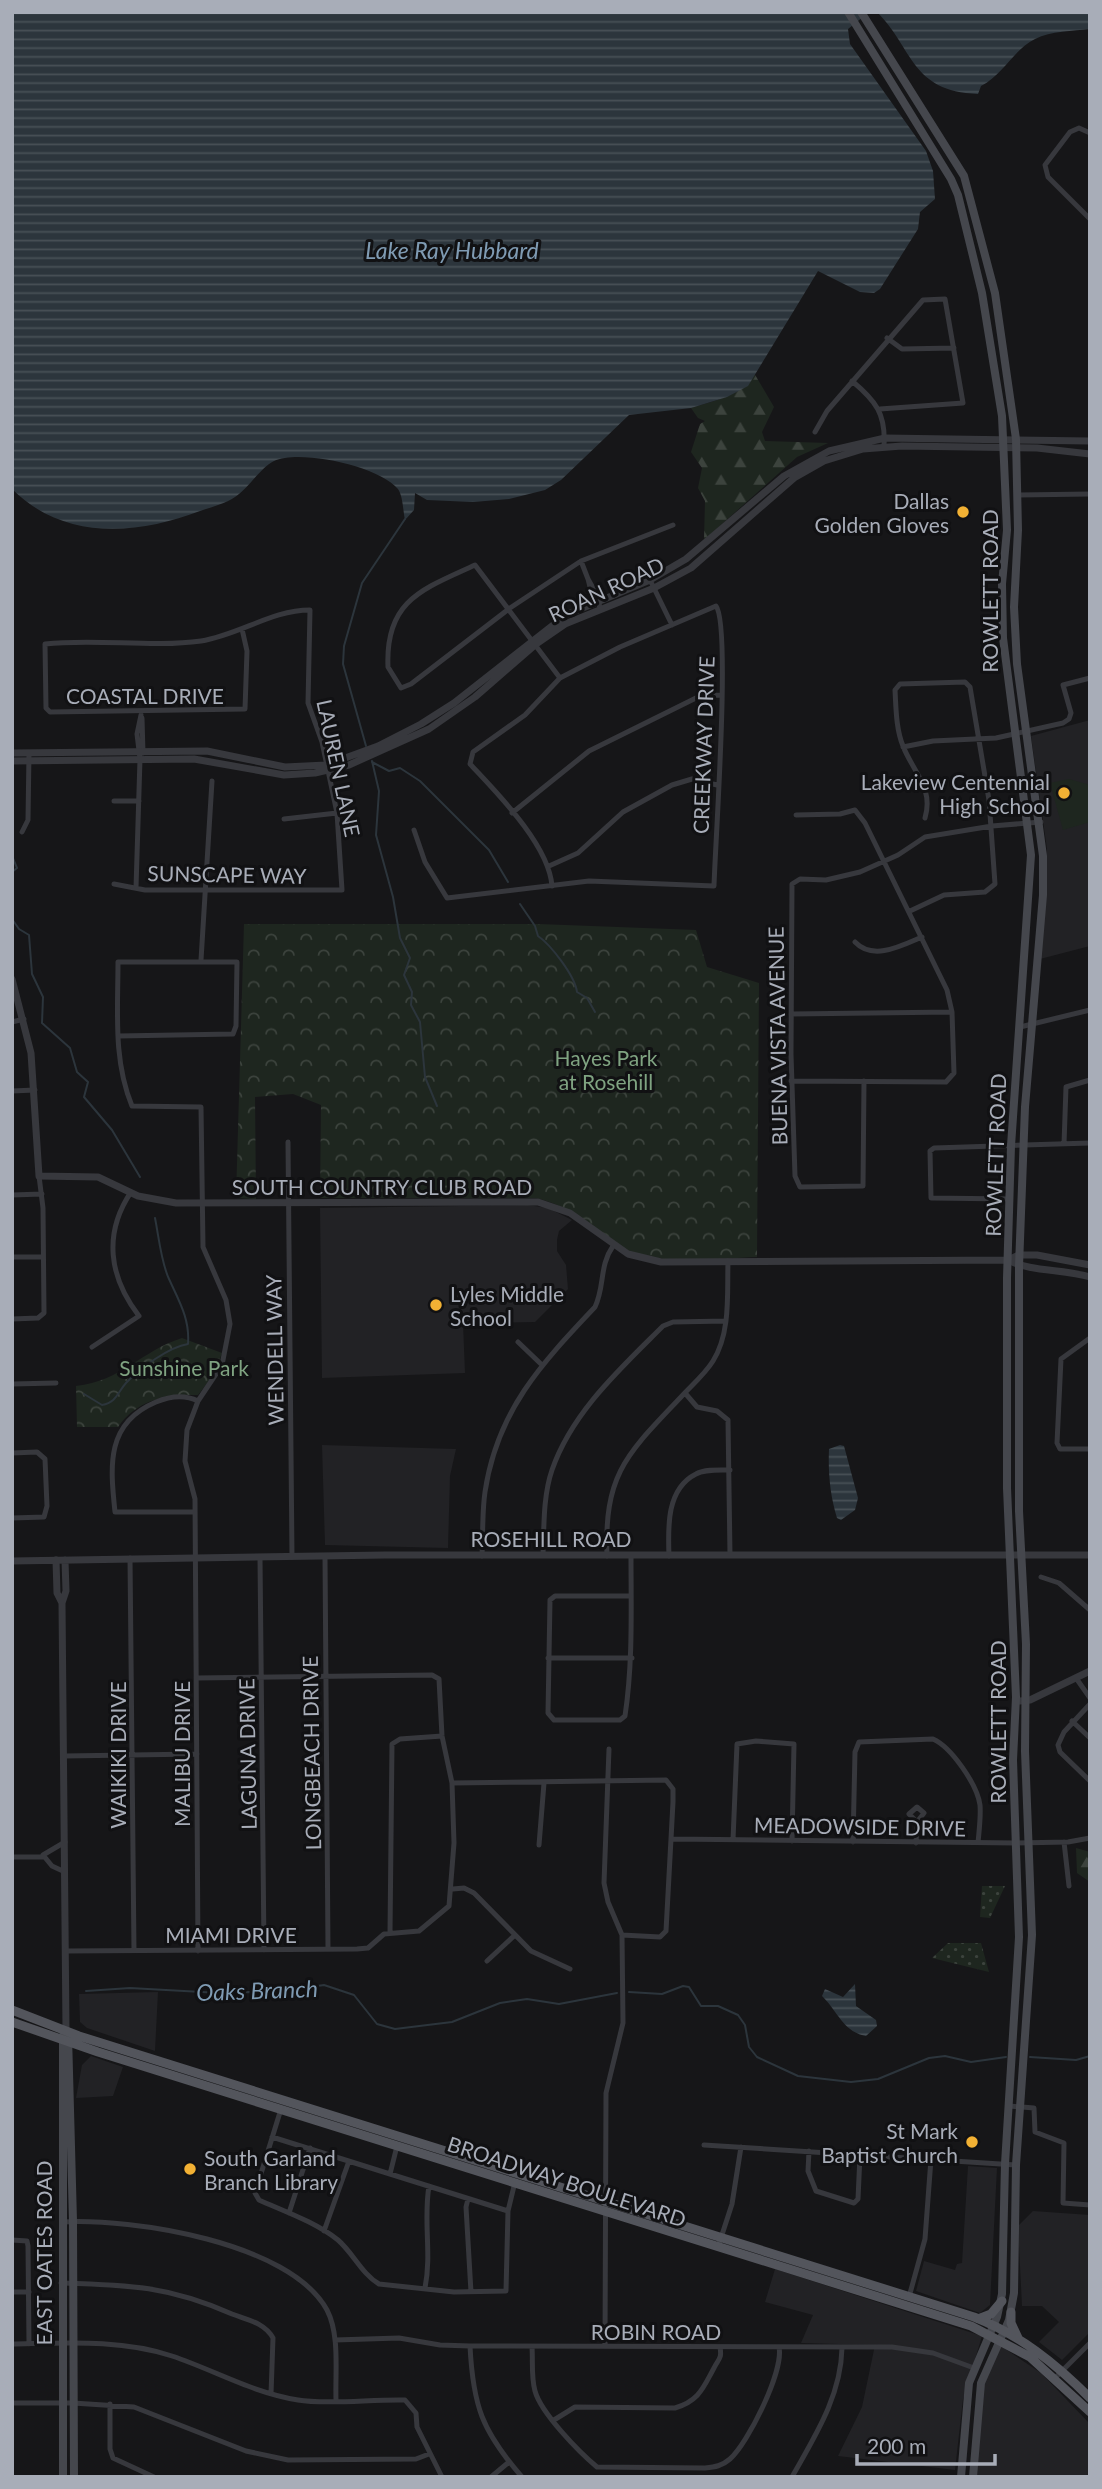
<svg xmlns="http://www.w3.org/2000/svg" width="1102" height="2489" viewBox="0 0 1102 2489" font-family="Lato,sans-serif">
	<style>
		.built { fill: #222225 }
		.grass { fill: url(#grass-dots) }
		.forest { fill: url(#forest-firs) }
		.park { fill: url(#park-crowns) }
		.pitch { fill: #1e261f }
		.water { fill: url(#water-rules) }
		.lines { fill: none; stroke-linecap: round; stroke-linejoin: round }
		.stream { stroke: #2c353c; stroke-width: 2 }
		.minor { stroke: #37383d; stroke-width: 5 }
		.tertiary { stroke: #37383d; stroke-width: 7 }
		.secondary { stroke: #45474d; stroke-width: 8 }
		.primary { stroke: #53555c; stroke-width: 9 }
		.poi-dot { fill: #f2b134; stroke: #111113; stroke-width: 2.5 }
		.labels { text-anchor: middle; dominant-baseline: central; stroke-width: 6; stroke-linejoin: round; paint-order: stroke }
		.poi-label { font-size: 21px; fill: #a8adb8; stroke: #111113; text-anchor: end }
		.street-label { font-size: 21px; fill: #a8adb8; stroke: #111113 }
		.park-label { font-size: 21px; fill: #7fa381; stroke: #111113 }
		.water-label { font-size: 23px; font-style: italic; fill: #7f9bb3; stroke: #111113 }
	</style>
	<defs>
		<pattern id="grass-dots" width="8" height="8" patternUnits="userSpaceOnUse" patternTransform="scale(1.75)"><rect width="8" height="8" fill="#1e261f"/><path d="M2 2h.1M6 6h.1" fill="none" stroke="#3c433d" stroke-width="1.8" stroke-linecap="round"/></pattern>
		<pattern id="forest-firs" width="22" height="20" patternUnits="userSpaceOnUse" patternTransform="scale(1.75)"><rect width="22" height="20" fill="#1e261f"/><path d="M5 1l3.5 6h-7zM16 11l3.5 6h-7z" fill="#3c433d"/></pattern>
		<pattern id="park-crowns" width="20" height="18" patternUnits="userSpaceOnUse" patternTransform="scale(1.75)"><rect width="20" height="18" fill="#1e261f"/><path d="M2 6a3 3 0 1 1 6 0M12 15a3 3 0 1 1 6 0" fill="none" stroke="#3c433d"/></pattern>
		<pattern id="water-rules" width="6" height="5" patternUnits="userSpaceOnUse" patternTransform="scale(1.75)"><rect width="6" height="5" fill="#2c353c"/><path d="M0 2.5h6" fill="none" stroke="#485056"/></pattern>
	</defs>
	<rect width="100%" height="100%" fill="#161618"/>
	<!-- built -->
	<path class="built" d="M1090,720V946L1040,959L1047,849L1031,736Z
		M528,1205L548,1208L572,1220L559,1231L557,1240V1251L566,1265L568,1289L535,1322L463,1323L465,1373L322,1378L320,1208Z
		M322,1445L456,1449L450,1476L448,1548L325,1545Z
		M158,1992L155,2051L87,2028L80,2022L79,1994Z
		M91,2056L123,2067L113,2096L76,2098L82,2065Z
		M968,2166L997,2168L990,2305L980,2313L916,2291L924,2261L955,2270L957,2264L962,2263Z
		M1033,2211L1090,2215V2332L1062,2360L1039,2342L1059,2322L1042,2306H1022L1018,2226Z
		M775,2269L982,2336L963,2399L955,2470L838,2456L862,2407L875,2345L801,2343L813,2315L765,2302Z
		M1001,2346L1041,2373L1090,2424V2477H973L985,2379Z"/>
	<!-- grass -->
	<path class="grass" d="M982,1886H1005L990,1918L980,1917Z
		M948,1943H981L989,1972L932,1958Z"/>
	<!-- forest -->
	<path class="forest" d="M754,373L774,407L762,432L765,441L828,443L797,457L704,540L705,501L698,488L702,468L691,452L700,424L705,421L698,418L691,408C716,400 742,396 754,373Z
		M1076,1848L1090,1852V1882L1077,1873Z"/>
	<!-- park -->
	<path class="park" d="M244,924H538L696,930L707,967L759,983L757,1257C720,1258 662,1266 629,1251C593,1235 577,1207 536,1198H320L321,1105L293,1094L255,1097L256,1199L236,1198Z
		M182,1338L222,1353L214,1374L198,1395C168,1394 137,1399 118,1427H77L76,1386C122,1381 141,1351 182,1338Z"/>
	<!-- pitch -->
	<path class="pitch" d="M1069,779L1090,785V822L1063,830L1050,783Z"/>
	<!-- water -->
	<path class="water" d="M12,12H869L848,29L850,44L926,151L933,171L935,199L920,212L918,229L880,289L874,293L860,292L818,271L748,386L727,397L691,408L629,415L561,480L545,490L509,499L473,502L427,500L415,493L414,510L405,520C403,511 403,496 398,489C379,466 300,449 274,461C260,468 249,488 235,497C225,504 211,507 200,511C137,535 64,541 12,489Z
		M877,12H1090V29C1073,31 1051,31 1035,39C1014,49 1004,74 981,86L978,94C910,91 914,49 877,12Z
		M840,1445L844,1446L858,1498L855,1510L841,1520L837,1518C830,1495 828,1473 829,1449Z
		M855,1984L856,2006L876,2020L877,2026L866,2036C843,2032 837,2010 822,1996L825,1989L843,1997Z"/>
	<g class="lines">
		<!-- stream -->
		<path class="stream" d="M366,746L343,664L344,646L362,583L405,519
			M372,761L379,791L376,835L393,897L400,938L410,958L404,975L412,992L411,1005L420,1022L425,1077L437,1106
			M372,762L389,771L400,768L420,781L489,850L508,882
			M12,856L17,868L12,872
			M520,904L535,926L538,936C551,945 575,976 577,992L587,998L595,1012
			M12,919L19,929L29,935L32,974L43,997L42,1023L70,1048L77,1072L88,1082L84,1097L112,1130L140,1177
			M84,1394L102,1405C117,1402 117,1393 126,1383C140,1368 169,1347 188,1344C190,1319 179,1301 169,1279C161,1262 159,1238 155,1218
			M86,1991L130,1988L220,1993L284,1991L324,1985L354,1995L377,2024L395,2029L452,2022L500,2003L527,1999L559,2004L617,1993
			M629,1992L662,1994L683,1986L689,1987L701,2006H718L738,2015L745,2025L749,2047L757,2057L798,2076L851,2082L878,2079L929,2058L945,2056L971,2062L1006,2057
			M1030,2057L1076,2060L1090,2056"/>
		<!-- minor -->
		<path class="minor" d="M1090,133L1079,128L1070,132L1045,165L1048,177L1090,219
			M887,338L902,349L954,348
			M852,381C876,401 886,414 884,446
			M815,432L827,411L923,300L945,299L963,403L880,409
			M1018,495L1090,494
			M581,561L588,579
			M650,580L672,625
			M597,602L593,599L588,579L598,597L600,609
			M560,678L475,565C423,589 385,600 388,667L401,688L411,684L510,608L581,561L673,525
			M142,718L143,753
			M903,747L933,741L996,738L1063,723L1069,719L1071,713L1063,685L1090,678
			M114,801H139
			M512,813L589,751L700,696L722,695
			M284,819L337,813
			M414,830L425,862L447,898L589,881L714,886C715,846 731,625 716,606L620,647L560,678L525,715L473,752L470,764C498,794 549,845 552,886
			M22,832L28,820L29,753
			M549,866L578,853L623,812L672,785L692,779L717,785
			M114,884L145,890H342L337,813L322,742L308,703L310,610C272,610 239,635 201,641C150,648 96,638 45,644L46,708L50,712L245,709L247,651L242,629
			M136,888L140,759L137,734L141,715
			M910,911L944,895L985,892L995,884L989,800L970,687L965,682L900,684L895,690C896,708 896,729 903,746C913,772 934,788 925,818
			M855,942C873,961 901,946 922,937
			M201,960L212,781
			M791,1014L952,1012
			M12,1022L24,1019
			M1020,1027L1090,1010
			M118,1036L233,1034L236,1026L237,962H118C118,1011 113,1060 132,1106L201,1107L203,1247L226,1300L230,1324L222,1365L198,1401L187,1430L185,1461L195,1499L198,1951
			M791,1081L946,1082L954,1073L952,1012L947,990L865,823L855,810L840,814L796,815
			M864,1081L863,1186L800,1187L795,1176L791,1054L792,884L800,879L826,880L860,872L898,855L925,837L992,826L1041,822
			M12,1091L35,1090
			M288,1142L292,1557
			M1064,1144L1066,1087L1090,1080
			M12,1195L42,1194
			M1010,1199L931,1198L930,1151L934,1148L1090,1143
			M12,1257H43
			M12,1319L38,1318L44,1313L43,1208L39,1176
			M1090,1338L1061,1359L1057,1443L1060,1449H1090
			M518,1342L542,1365
			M92,1347L139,1316C109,1277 103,1234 131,1192
			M12,1384L56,1383
			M685,1393L697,1407L717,1411L728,1420L730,1555
			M12,1453L37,1452L45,1459L47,1506L44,1517L12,1518
			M195,1512H115C110,1465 106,1423 156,1402C170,1396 184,1394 198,1401
			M543,1555C544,1528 543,1496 552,1470C572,1412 621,1368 663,1326L673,1322L726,1321
			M482,1556C483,1535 482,1512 485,1492C497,1411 541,1364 595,1307C605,1286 599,1266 613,1246
			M607,1556C604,1473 627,1454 681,1397C691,1386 705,1374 713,1361C731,1332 727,1293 728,1261
			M631,1556C631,1609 633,1663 625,1716L620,1720H554L548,1713L550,1600L555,1596H631
			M669,1556C668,1528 666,1489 696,1474C705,1469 719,1470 730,1470
			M325,1557L328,1949
			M130,1558L134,1951
			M260,1558L264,1950
			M1041,1577L1059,1583L1090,1610
			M548,1658H632
			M1076,1678L1090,1698
			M1090,1704L1064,1732L1058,1745L1060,1752L1090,1781
			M1072,1721L1090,1738
			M64,1756L197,1754
			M452,1783L666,1780L673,1789V1802L666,1931L660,1937L622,1935
			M671,1839L1016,1843L1068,1842L1090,1838
			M733,1840L737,1744L756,1741L794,1744L792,1841
			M65,1842L43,1855L52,1866L65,1872
			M853,1842L855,1752L859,1742L933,1739C951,1747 977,1784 980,1805C981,1817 979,1831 978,1843
			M1064,1842L1069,1886
			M916,1843L917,1822L924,1813L917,1807L909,1814L917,1822
			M539,1845L544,1783
			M12,1857H43
			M453,1889L464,1888L474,1893L531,1951L570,1969
			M390,1933L392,1744L400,1739L442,1736
			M66,1951L357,1949L368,1948L384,1934L419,1931L449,1906L454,1843L452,1783L442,1736L439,1679L432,1675L196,1678
			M487,1961L515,1935
			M1009,2106L1034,2108L1035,2132L1064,2143L1063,2203L1090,2205
			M281,2109L255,2193L259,2200C286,2212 315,2222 338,2240C353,2253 362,2274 379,2284L454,2292L506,2291L508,2211L515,2182
			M272,2137L508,2211
			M704,2145L1016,2165
			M809,2151L808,2171L816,2191L854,2203L858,2199L860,2155
			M390,2174L397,2146
			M468,2199L466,2207L471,2292
			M289,2213L310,2148
			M62,2222C132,2218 290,2242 327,2310C340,2335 335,2372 336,2400
			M324,2231L349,2161
			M12,2240L27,2241L28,2246L29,2344
			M718,2247L732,2204L741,2147
			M61,2283C130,2285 168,2286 232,2314C248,2320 265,2323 273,2338L271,2394
			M425,2288C432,2253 423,2221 429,2186
			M12,2292H29
			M909,2297L925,2239L931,2159
			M335,2340L399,2338L440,2345L470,2346L892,2347L933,2353L974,2368
			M12,2344C65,2343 121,2339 172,2356C214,2370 253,2393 298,2400C326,2405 373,2399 405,2400L416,2413L417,2427L442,2477
			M470,2346C473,2406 482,2431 522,2477
			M605,2346L606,2093L623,2023L622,1935L608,1902L604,1883L609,1749
			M532,2347C533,2361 531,2377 535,2391C541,2413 579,2452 597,2467L705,2468C715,2467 722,2466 730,2459C748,2443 784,2371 779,2347
			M1055,2378L1090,2343
			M12,2403H73L134,2407L246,2451L288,2460L416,2459L429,2454
			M110,2404V2449L113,2458L154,2477
			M554,2420L575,2407L675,2408C699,2401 703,2388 714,2368C719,2358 722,2359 720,2347
			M491,2477L509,2462
			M792,2477C815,2436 841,2396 842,2348"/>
		<!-- tertiary -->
		<path class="tertiary" d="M12,753L207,751L285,767L326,765L378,746L421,724L454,703L566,615L650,580L686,559L784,476L829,451L885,438L1090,441
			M12,761L194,759L284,775L315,773L349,765L429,729L475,697L536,644L565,624L654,588L691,568L794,478L824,461L863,449L902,446L1037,448L1090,454
			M12,979L31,1053L39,1176L98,1177L138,1196L176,1203L538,1202L570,1213L628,1254L661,1262L1008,1260L1019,1255H1037L1090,1265
			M1008,1260C1030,1272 1064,1269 1090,1277
			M56,1560L57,1593L62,1603
			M65,1560L66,1591L62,1603L66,2030
			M12,1561L385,1555H1090
			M1020,1701L1030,1700L1090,1671"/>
		<!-- secondary -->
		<path class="secondary" d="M848,12L951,179L958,195L982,293L1002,416L1007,530L1002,584L1003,638L1031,855L1011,1146L1007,1278V1488L1016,1697L1013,1760L1019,1937L1005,2164L1002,2294L997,2317L969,2383L961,2477
			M861,12L964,176L995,293L1016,439L1018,530L1014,607L1017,664L1043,856V895L1025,1107L1019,1266V1511L1026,1644L1025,1751L1032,1935L1016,2165L1014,2293L1009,2320L981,2383L973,2477
			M68,2035L73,2221L74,2477
			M63,2477V2036"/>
		<!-- primary -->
		<path class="primary" d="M12,2010L79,2036L974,2317C1020,2335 1055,2363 1090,2398
			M12,2022L98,2052L971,2326L1030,2357L1090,2412
			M1011,2312V2323L1018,2338
			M978,2319L991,2314L1002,2301"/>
	</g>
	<!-- markers -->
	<g class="poi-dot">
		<circle cx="963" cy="512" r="7"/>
		<circle cx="1064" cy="793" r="7"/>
		<circle cx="436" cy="1305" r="7"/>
		<circle cx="972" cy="2142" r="7"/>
		<circle cx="190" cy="2169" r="7"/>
	</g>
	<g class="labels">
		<!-- poi labels -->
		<g class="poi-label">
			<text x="949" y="500">Dallas<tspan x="949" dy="24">Golden Gloves</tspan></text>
			<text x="1050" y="781">Lakeview Centennial<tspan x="1050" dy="24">High School</tspan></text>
			<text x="450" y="1293" text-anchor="start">Lyles Middle<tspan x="450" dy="24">School</tspan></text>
			<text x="958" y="2130">St Mark<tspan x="958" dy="24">Baptist Church</tspan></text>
			<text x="204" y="2157" text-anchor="start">South Garland<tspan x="204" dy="24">Branch Library</tspan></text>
		</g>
		<!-- street labels -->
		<g class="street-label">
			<text transform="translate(606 589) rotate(-25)">ROAN ROAD</text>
			<text transform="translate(989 591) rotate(-90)">ROWLETT ROAD</text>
			<text x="145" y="695">COASTAL DRIVE</text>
			<text transform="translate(703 745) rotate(-88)">CREEKWAY DRIVE</text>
			<text transform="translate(339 768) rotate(78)">LAUREN LANE</text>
			<text transform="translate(227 874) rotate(1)">SUNSCAPE WAY</text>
			<text transform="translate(777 1036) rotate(-91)">BUENA VISTA AVENUE</text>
			<text transform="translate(995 1155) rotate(-88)">ROWLETT ROAD</text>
			<text x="382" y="1186">SOUTH COUNTRY CLUB ROAD</text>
			<text transform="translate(274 1350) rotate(-91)">WENDELL WAY</text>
			<text x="551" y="1538">ROSEHILL ROAD</text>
			<text transform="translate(997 1722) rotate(-90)">ROWLETT ROAD</text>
			<text transform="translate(311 1753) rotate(-91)">LONGBEACH DRIVE</text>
			<text transform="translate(181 1754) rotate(-90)">MALIBU DRIVE</text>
			<text transform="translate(247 1754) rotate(-91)">LAGUNA DRIVE</text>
			<text transform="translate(117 1755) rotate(-90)">WAIKIKI DRIVE</text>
			<text transform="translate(860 1826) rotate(1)">MEADOWSIDE DRIVE</text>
			<text x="231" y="1934">MIAMI DRIVE</text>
			<text transform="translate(567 2181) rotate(18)">BROADWAY BOULEVARD</text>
			<text transform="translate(43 2253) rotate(-90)">EAST OATES ROAD</text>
			<text x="656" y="2331">ROBIN ROAD</text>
		</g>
		<!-- park labels -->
		<g class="park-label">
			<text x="606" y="1057">Hayes Park<tspan x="606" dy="24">at Rosehill</tspan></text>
			<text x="184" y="1367">Sunshine Park</text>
		</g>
		<!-- water labels -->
		<g class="water-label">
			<text x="452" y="250">Lake Ray Hubbard</text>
			<text transform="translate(257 1990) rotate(-2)">Oaks Branch</text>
		</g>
	</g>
	<!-- border -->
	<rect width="1102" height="2489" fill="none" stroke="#a8adb8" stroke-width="28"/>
	<!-- scale -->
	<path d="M857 2454v10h138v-10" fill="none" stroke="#a8adb8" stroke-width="3.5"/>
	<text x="867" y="2454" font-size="21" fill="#a8adb8" stroke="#111113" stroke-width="5" paint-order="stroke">200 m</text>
</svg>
